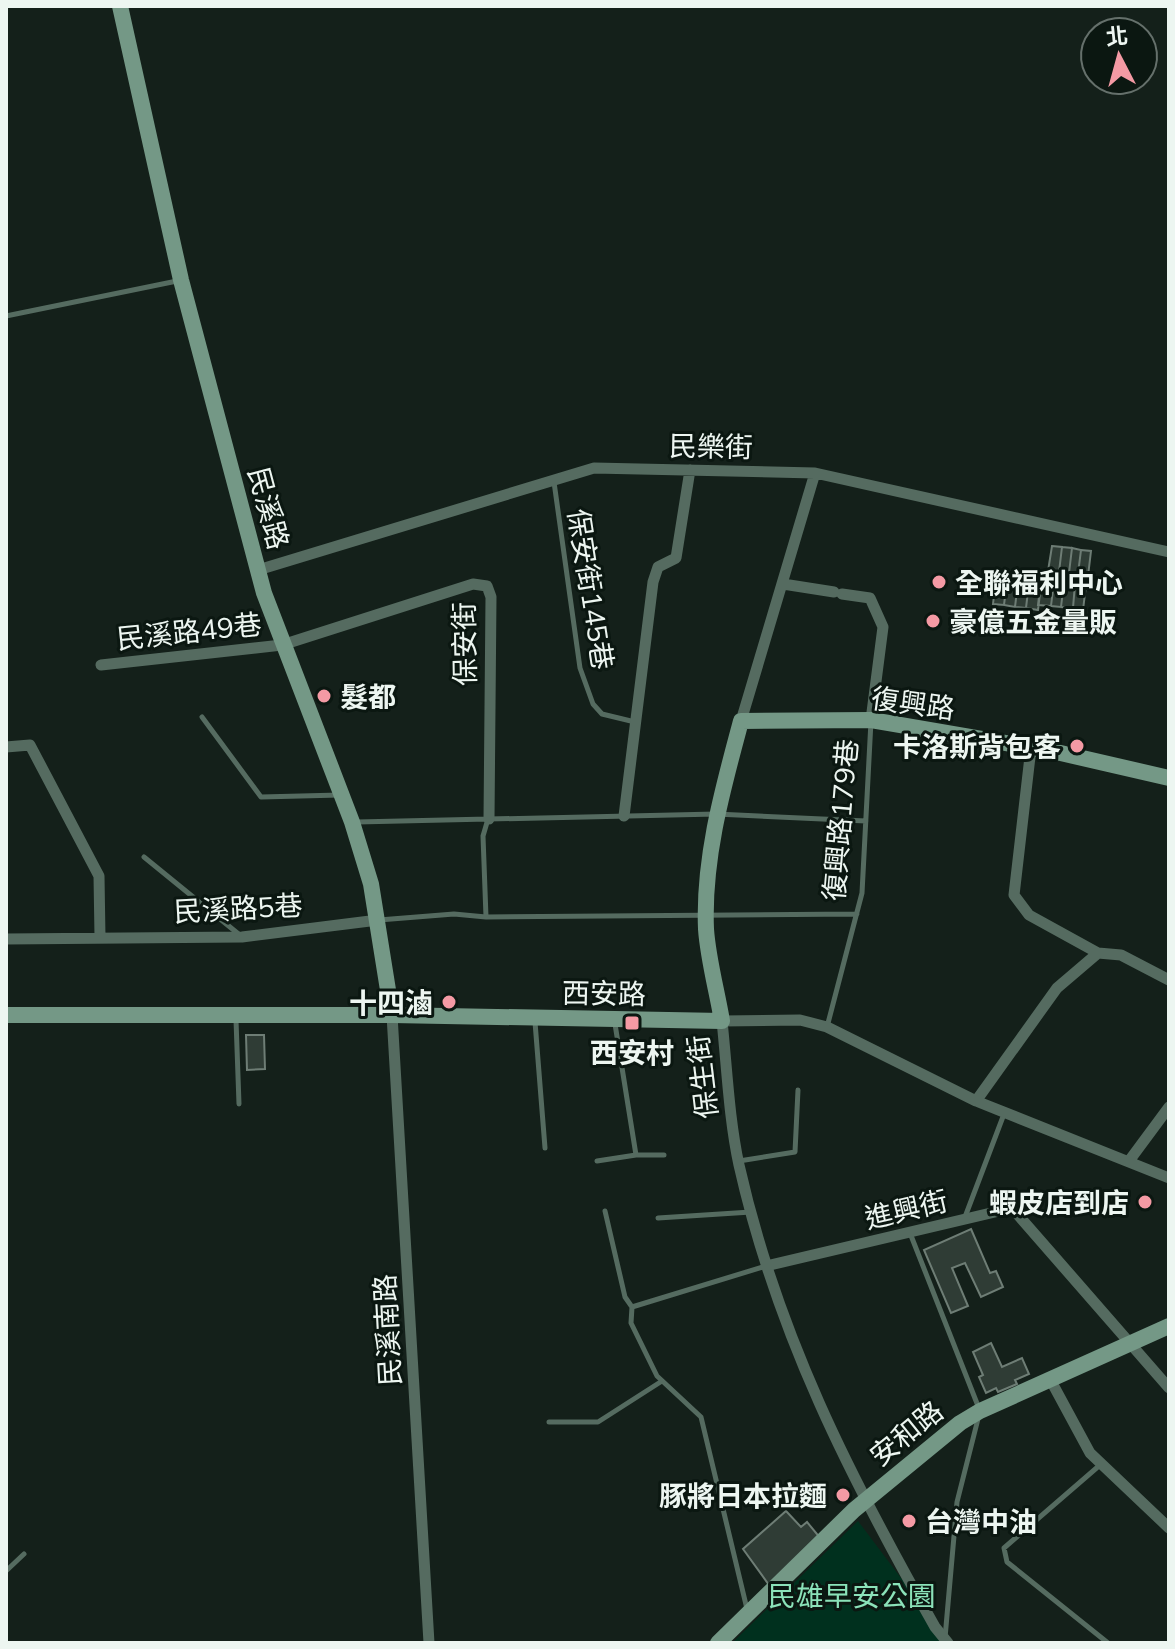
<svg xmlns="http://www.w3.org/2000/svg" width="1175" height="1649" viewBox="0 0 1175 1649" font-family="Mulish,'Noto Sans TC',sans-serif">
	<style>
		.green { fill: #00301e }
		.building { fill: #2f3c35; stroke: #6e7d75; stroke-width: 2 }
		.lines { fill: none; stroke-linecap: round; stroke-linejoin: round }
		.lane { stroke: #556b60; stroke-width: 5 }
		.street { stroke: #556b60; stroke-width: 11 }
		.secondary { stroke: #749886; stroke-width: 16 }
		.poi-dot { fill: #f49aa4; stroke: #0b1711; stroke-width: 3 }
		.labels { text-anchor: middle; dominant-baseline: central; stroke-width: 6; stroke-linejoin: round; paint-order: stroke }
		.street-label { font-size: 28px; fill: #edf6f1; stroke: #0b1711 }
		.poi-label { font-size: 28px; font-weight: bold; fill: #edf6f1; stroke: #0b1711; text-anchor: start }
		.park-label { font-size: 28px; fill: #8be2b9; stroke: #0b1711 }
	</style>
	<rect width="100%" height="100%" fill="#14201a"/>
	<!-- green -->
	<path class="green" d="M858,1521L950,1643H732Z"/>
	<!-- building -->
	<path class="building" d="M1052,546L1062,547L1059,572L1048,571Z
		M1062,547L1072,548L1069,573L1059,572Z
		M1072,548L1081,550L1078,574L1069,573Z
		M1081,550L1091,551L1088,576L1078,574Z
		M996,579L1007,581L1004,605L993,604Z
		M1041,580L1054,581L1051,606L1038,605Z
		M1007,581L1018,582L1015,607L1004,605Z
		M1054,581L1064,582L1061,607L1051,606Z
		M1018,582L1029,583L1026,608L1015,607Z
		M1064,582L1075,584L1073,608L1061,607Z
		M1029,583L1041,585L1038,610L1026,608Z
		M1075,584L1086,585L1083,610L1073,608Z
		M246,1035H264L265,1069L247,1070Z
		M971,1229L990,1273L996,1271L1003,1287L981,1297L965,1263L952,1268L968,1306L951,1313L924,1250Z
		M991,1343L1002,1367L1022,1358L1029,1374L1015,1380L1017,1384L998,1392L996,1388L986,1393L979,1377L983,1375L973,1352Z
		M786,1511L801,1527L807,1522L821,1539L769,1585L743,1549Z"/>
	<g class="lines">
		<!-- lane -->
		<path class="lane" d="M6,316L177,281
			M554,482L580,668L593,704L602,714L635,722
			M202,717L261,797L340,795
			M488,819L483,836L486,917L857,914
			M357,822L716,814L866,821
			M144,857L241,936
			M379,920L454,914L486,917
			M236,1020L239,1104
			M535,1022L545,1148
			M827,1027L862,893L871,721
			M636,1155H664
			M597,1161L636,1155L615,1024
			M739,1161L795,1152L798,1090
			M605,1211L625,1297L632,1307
			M965,1217L1004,1114
			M658,1218L751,1212
			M910,1233L980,1411L957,1502L945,1638
			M549,1422H598L662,1381
			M1100,1465L1004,1548L1007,1562L1108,1643
			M6,1571L24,1554
			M747,1609L701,1417L657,1376L631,1323L632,1307L766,1266"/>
		<!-- street -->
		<path class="street" d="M258,570L594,468L815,473L1169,552
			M783,584L834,592
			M842,594L870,598L883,627L871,720
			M101,665L282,645L473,584L487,586L491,597L489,819
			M741,721L815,473
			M6,747L30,745L99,876L100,937
			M1031,748L1014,895L1029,915L1098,953L1121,955L1169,980
			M624,816L653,582L658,567L676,558L690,470
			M6,939L242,937L378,920
			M392,1015L429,1643
			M976,1101L1057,988L1098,953
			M1129,1161L1169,1107
			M766,1266L1012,1208L1169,1388
			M1050,1379L1090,1453L1169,1528
			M948,1643L935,1627C850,1477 777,1334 739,1165C729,1119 727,1068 722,1021L800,1020L827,1027L976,1101L1169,1178"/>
		<!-- secondary -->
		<path class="secondary" d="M120,6L181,280L264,593L352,822L371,884L392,1015
			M6,1015H392L722,1021C717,991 708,959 706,929C703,858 723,788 741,721L871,720L1052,751L1169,778
			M718,1643L854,1510L960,1423L980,1411L1169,1326"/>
	</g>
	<!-- markers -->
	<g class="poi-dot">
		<circle cx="939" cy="582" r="8"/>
		<circle cx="933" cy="621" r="8"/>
		<circle cx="324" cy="696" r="8"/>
		<circle cx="1077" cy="746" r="8"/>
		<circle cx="449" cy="1002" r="8"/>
		<rect x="624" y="1015" width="16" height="16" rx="4"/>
		<circle cx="1145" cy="1202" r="8"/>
		<circle cx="843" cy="1495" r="8"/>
		<circle cx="909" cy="1521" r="8"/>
	</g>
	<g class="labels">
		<!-- street labels -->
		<g class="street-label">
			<text transform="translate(711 446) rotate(1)">民樂街</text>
			<text transform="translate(269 508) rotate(75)">民溪路</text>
			<text transform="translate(591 589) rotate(81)">保安街145巷</text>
			<text transform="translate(189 631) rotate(-6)">民溪路49巷</text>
			<text transform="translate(464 644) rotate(-91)">保安街</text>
			<text transform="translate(913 703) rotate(8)">復興路</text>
			<text transform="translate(840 820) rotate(-85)">復興路179巷</text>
			<text transform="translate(238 908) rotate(-3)">民溪路5巷</text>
			<text transform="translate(604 993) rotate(1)">西安路</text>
			<text transform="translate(702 1077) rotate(-97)">保生街</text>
			<text transform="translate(906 1209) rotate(-13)">進興街</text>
			<text transform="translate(387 1330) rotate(-93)">民溪南路</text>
			<text transform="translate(906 1433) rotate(-39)">安和路</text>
		</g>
		<!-- poi labels -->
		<g class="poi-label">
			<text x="955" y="582">全聯福利中心</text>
			<text x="949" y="621">豪億五金量販</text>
			<text x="340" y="696">髮都</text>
			<text x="1061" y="746" text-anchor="end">卡洛斯背包客</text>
			<text x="433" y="1002" text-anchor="end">十四滷</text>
			<text x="632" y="1052" text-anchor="middle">西安村</text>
			<text x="1129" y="1202" text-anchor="end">蝦皮店到店</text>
			<text x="827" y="1495" text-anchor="end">豚將日本拉麵</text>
			<text x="925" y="1521">台灣中油</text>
		</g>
		<!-- park labels -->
		<g class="park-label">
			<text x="852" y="1595">民雄早安公園</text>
		</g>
	</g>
	<!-- border -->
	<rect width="1175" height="1649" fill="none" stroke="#edf6f1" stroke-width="16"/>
	<!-- north arrow -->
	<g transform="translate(1119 56) rotate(354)"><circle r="38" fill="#0b1711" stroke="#65706b" stroke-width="2"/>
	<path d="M0-6L14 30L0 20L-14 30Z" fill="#f49aa4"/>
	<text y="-12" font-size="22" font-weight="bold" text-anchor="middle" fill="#edf6f1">北</text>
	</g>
</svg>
